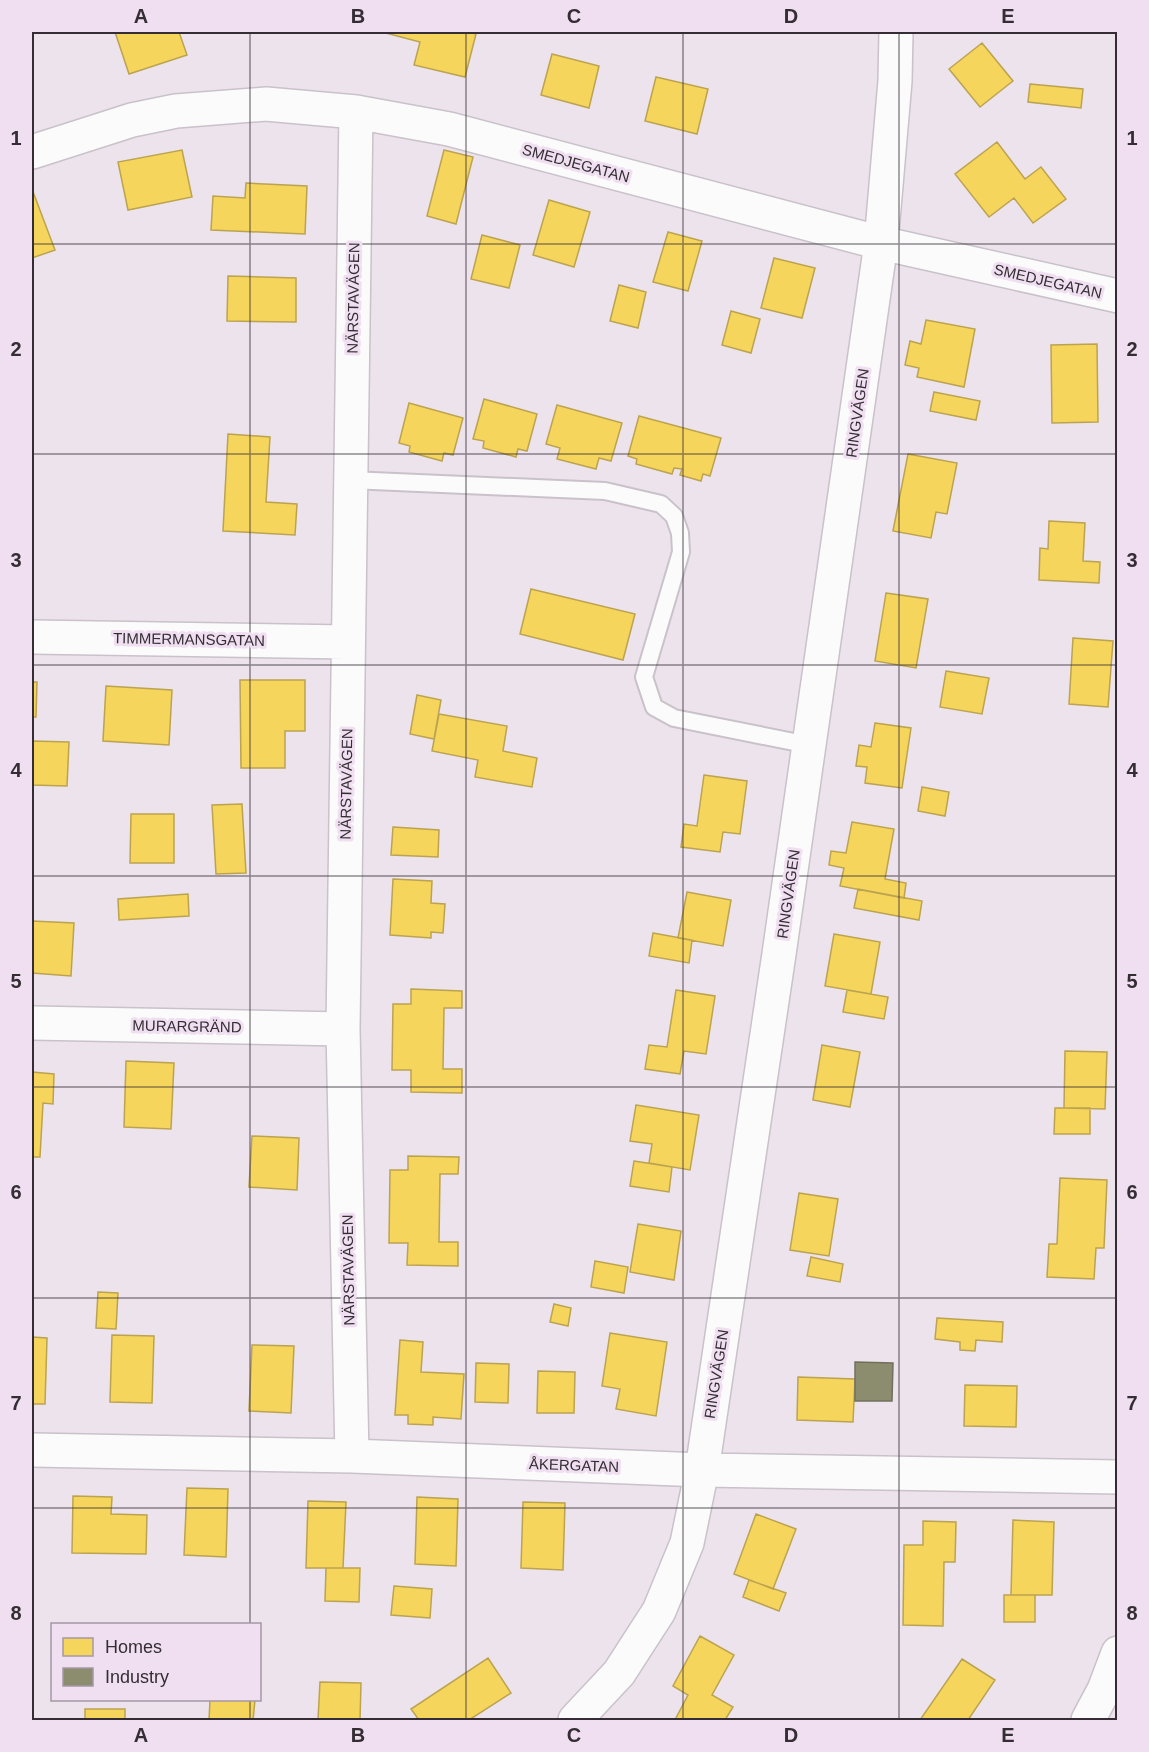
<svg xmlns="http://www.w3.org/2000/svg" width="1149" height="1752" viewBox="0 0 1149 1752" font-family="Arial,sans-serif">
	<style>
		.homes { fill: #f6d55c; stroke: #bca350; stroke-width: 1.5 }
		.industry { fill: #8c8c6e; stroke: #72705d; stroke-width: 1.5 }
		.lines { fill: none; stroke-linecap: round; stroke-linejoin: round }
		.service-casing { stroke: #c9c2c9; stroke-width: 20 }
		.minor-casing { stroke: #c9c2c9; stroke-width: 36 }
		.service { stroke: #fcfbfc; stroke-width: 16 }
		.minor { stroke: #fcfbfc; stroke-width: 33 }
		.grid { fill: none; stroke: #342e34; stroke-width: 1.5; stroke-opacity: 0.55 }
		.labels { text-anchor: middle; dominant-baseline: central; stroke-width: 6; stroke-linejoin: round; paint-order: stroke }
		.street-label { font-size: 15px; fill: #342e34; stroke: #f0dff0 }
		.neatline { fill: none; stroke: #342e34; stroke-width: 2 }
		.grid-label { font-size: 20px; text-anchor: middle; font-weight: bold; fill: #342e34 }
	</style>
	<rect width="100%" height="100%" fill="#ece3ec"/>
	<!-- homes -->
	<path class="homes" d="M115,32H179L187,55L129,74Z
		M382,32H467L476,34L465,77L414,65L420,42Z
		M982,43L1013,81L980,107L949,69Z
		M552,54L599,66L589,108L541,95Z
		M656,77L708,89L697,134L645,121Z
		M1030,84L1083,89L1081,108L1028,102Z
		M997,142L1025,179L1041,167L1066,199L1033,223L1014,198L989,217L955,174Z
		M182,150L192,197L128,210L118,162Z
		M444,150L473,157L456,224L427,216Z
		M246,183L307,186L305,234L211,230L213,196L245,198Z
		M32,189L55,250L32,258Z
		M549,200L590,212L574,267L533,255Z
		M668,232L702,241L688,291L653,282Z
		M482,235L520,245L509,288L471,279Z
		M774,258L815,268L802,318L761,308Z
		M228,276L296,278V322L227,321Z
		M619,285L646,292L638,328L610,321Z
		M731,311L760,319L751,353L722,345Z
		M926,320L975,329L964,387L917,377L919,368L905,365L910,341L921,344Z
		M1097,344L1098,422L1052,423L1051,345Z
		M934,392L980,401L976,420L930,411Z
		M484,399L537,414L527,451L518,449L516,457L483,448L484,441L473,439Z
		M409,403L463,418L453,455L444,453L442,461L409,452L410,446L399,443Z
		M557,405L622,423L611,461L599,458L596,469L557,459L560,448L546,444Z
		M639,416L721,438L710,476L703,474L701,481L680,475L682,469L674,468L672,474L636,464L637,459L628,456Z
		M228,434L270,437L266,502L297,504L295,535L223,531Z
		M908,454L957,463L947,514L936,512L931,538L893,531Z
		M1049,521L1085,523L1083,561L1100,562L1099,583L1039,580L1040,548L1048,549Z
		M531,589L635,614L623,660L520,634Z
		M886,593L928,599L916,668L875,661Z
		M1073,638L1113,641L1108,707L1069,704Z
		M946,671L989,678L982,714L940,707Z
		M240,680H305V731H285V768H241Z
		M32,682H37L36,717H32Z
		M106,686L172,690L169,745L103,741Z
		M417,695L441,700L434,739L410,734Z
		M439,714L507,726L503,751L537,758L532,787L475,777L478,760L432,751Z
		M875,723L911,728L902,788L865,783L867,767L856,766L859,745L871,747Z
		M32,741L69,742L67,786L32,785Z
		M704,775L747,781L740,834L723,832L720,852L681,847L684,824L697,826Z
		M922,787L949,792L945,816L918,811Z
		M242,804L246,873L216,874L212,805Z
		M131,814H174V863H130Z
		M852,822L894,829L885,879L906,883L904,898L840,886L844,868L829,865L831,851L846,853Z
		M393,827L439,830L438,857L391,855Z
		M393,879L432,881L431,903L445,904L443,933L431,932V938L390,935Z
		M858,889L922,901L919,920L854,908Z
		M687,892L731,900L723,946L678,938Z
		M188,894L189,916L119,920L118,899Z
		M32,921L74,923L71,976L32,973Z
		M653,933L692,940L689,963L649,956Z
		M834,934L880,942L871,994L825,986Z
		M411,989L462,991V1008H444L443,1069H462V1093L411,1092V1070H392L393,1004H411Z
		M676,990L715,996L706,1054L684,1051L680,1074L645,1069L649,1045L667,1047Z
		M847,990L888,997L884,1019L843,1012Z
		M822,1045L860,1052L850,1107L813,1100Z
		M1065,1051L1107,1052L1105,1109L1064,1108Z
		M126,1061L174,1063L171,1129L124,1127Z
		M32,1072L54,1074L53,1104L43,1103L40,1157H32Z
		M636,1105L699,1115L690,1170L649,1163L652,1144L630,1141Z
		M1055,1108H1090V1134H1054Z
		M252,1136L299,1138L297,1190L249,1187Z
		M408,1156L459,1157L458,1174H440L439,1242H458V1266L407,1265L408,1243H389L390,1170H408Z
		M634,1161L672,1167L669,1192L630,1186Z
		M1060,1178L1107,1180L1104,1248H1096L1094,1279L1047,1277L1049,1244H1057Z
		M799,1193L838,1199L829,1256L790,1250Z
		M638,1224L681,1231L674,1280L630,1272Z
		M811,1257L843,1264L840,1282L807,1276Z
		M595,1261L628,1267L624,1293L591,1287Z
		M98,1292L118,1293L116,1329L96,1328Z
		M554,1304L571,1308L568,1326L550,1322Z
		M937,1318L1003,1322L1002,1342L976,1340L975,1351L960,1350V1342L935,1339Z
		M610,1333L667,1342L656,1416L616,1409L620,1389L602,1386Z
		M112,1335L154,1336L152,1403L110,1402Z
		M32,1337L47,1338L45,1404H32Z
		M400,1340L423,1342L421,1372L464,1374L461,1419L433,1417V1425L408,1424V1415H395Z
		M252,1345L294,1346L291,1413L249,1411Z
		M476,1363L509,1364L508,1403L475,1402Z
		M538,1371L575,1372L574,1413H537Z
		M798,1377L855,1379L853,1422L797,1420Z
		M965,1385L1017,1386L1016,1427L964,1426Z
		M187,1488L228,1489L226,1557L184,1555Z
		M73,1496L112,1497L111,1514L147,1515L146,1554L72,1553Z
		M417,1497L458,1499L456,1566L415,1564Z
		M308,1501L346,1502L343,1568H306Z
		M523,1502L565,1503L563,1570L521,1568Z
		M756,1514L796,1529L773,1589L734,1574Z
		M1013,1520L1054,1522L1052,1595H1011Z
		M923,1521L956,1522L955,1562H944L943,1626L903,1625L904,1545H923Z
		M326,1568H360L359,1602L325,1601Z
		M749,1580L786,1593L779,1611L743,1597Z
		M394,1586L432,1589L430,1618L391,1615Z
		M1004,1595H1035V1622H1004Z
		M700,1636L734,1655L712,1695L733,1707L725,1720H680L676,1718L688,1695L673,1686Z
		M488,1658L511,1693L469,1720H419L411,1709Z
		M962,1659L995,1680L968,1720H920Z
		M320,1682L361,1683L360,1720H318Z
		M210,1700H255L253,1720H209Z
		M85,1709H125V1720H85Z"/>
	<!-- industry -->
	<path class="industry" d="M855,1362L893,1363L892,1401H855Z"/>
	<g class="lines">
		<!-- service casing -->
		<g class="service-casing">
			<path id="service" d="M350,480L605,491L661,504L674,516L680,533L681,552L644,677L654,707L674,718L809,745"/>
		</g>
		<!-- minor casing -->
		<g class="minor-casing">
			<path id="minor" d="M32,152L132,120L176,111L266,104L356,112L449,129L881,243L1118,296
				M32,637L347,642
				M32,1023L343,1029
				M32,1450L352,1456L702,1470L1118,1477
				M352,1456L343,1029L356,112
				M575,1720L619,1673L659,1611L687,1543L702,1470L779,954L881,243L895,81L896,32
				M1088,1720L1104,1690L1118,1653"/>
		</g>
		<!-- service -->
		<use href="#service" class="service"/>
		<!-- minor -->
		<use href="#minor" class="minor"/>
	</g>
	<!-- grid -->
	<path class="grid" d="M250,32V1624M466,32V1720M683,32V1720M899,32V1720M32,244H1118M32,454H1118M32,665H1118M32,876H1118M32,1087H1118M32,1298H1118M32,1508H1118M250,1700V1720"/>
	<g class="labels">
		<!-- street labels -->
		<g class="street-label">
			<text transform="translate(576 163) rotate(15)">SMEDJEGATAN</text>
			<text transform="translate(1048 281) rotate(13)">SMEDJEGATAN</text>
			<text transform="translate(353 298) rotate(-89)">NÄRSTAVÄGEN</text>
			<text transform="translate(857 413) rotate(-82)">RINGVÄGEN</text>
			<text transform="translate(189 639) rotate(1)">TIMMERMANSGATAN</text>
			<text transform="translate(346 784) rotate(-89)">NÄRSTAVÄGEN</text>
			<text transform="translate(788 894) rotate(-82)">RINGVÄGEN</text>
			<text transform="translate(187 1026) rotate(1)">MURARGRÄND</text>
			<text transform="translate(348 1270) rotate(-91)">NÄRSTAVÄGEN</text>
			<text transform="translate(716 1374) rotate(-81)">RINGVÄGEN</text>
			<text transform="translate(574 1465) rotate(2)">ÅKERGATAN</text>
		</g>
	</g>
	<!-- border -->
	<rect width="1149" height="1752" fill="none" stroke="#f0dff0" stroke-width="66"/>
	<!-- legend -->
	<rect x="51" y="1623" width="210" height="78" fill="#f0dff0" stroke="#a598a5" stroke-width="1.5"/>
	<rect x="63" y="1638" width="30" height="18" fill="#f6d55c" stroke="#a598a5" stroke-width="1.5"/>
	<text x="105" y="1653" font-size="18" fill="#342e34">Homes</text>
	<rect x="63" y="1668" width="30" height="18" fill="#8c8c6e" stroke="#a598a5" stroke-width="1.5"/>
	<text x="105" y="1683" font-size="18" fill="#342e34">Industry</text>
	<rect x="33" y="33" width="1083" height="1686" class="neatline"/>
	<g class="grid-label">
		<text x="141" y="23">A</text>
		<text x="358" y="23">B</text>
		<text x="574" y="23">C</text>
		<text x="791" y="23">D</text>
		<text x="1008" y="23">E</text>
		<text x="16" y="145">1</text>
		<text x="1132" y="145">1</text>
		<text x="16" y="356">2</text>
		<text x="1132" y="356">2</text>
		<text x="16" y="567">3</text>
		<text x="1132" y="567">3</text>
		<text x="16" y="777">4</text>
		<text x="1132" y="777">4</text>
		<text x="16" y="988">5</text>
		<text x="1132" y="988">5</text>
		<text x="16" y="1199">6</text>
		<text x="1132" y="1199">6</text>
		<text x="16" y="1410">7</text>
		<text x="1132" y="1410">7</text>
		<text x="16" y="1620">8</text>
		<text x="1132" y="1620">8</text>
		<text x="141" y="1742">A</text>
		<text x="358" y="1742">B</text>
		<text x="574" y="1742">C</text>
		<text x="791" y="1742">D</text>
		<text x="1008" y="1742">E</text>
	</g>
</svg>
